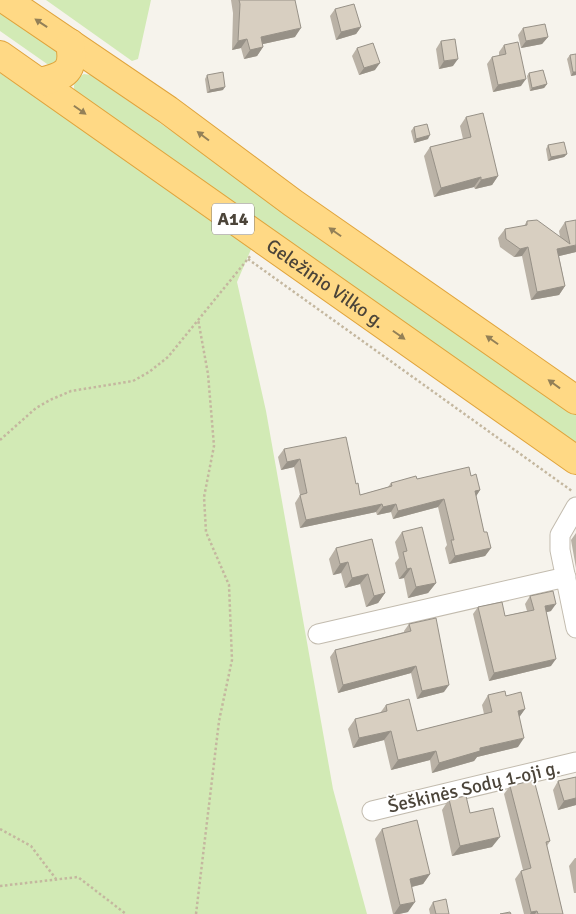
<svg xmlns="http://www.w3.org/2000/svg" width="576" height="914" viewBox="0 0 576 914" font-family="Signika,sans-serif">
	<style>
		.green { fill: #d2eab5 }
		.lines { fill: none; stroke-linecap: round; stroke-linejoin: round }
		.minor-casing { stroke: #c2bbae; stroke-width: 21 }
		.trunk-casing { stroke: #e0a43c; stroke-width: 30 }
		.path { stroke: #c4b79f; stroke-width: 2.5; stroke-dasharray: 2.5 2.5; stroke-linecap: butt }
		.minor { stroke: #fff; stroke-width: 19 }
		.trunk { stroke: #ffd985; stroke-width: 28 }
		.wall { fill: #bab2a6 }
		.shaded-wall { fill: #979187 }
		.building { fill: #d8cfc1; stroke: #979187 }
		.oneway { fill: #938057 }
		.labels { text-anchor: middle; dominant-baseline: central; stroke-width: 4; stroke-linejoin: round; paint-order: stroke }
		.shield { fill: #fff; stroke: #817c74; stroke-width: 1 }
		.shield-label { font-size: 18px; font-weight: bold; fill: #4b4439 }
		.street-label { font-size: 19px; fill: #4b4439; stroke: #fff }
	</style>
	<rect width="100%" height="100%" fill="#f6f3ec"/>
	<!-- green -->
	<path class="green" d="M46,0H151L138,59L132,61Z
		M0,11L57,51L62,57L61,62L50,66L0,31Z
		M0,73L252,247L237,282L266,411L333,789L367,914H0Z
		M84,74L91,75L576,412V444L74,93V85L78,77Z"/>
	<g class="lines">
		<!-- minor casing -->
		<g class="minor-casing">
			<path id="minor" d="M576,507L560,535V550L576,628
				M318,634L566,577
				M372,811L576,762"/>
		</g>
		<!-- trunk casing -->
		<g class="trunk-casing">
			<g id="trunk">
				<path d="M6,0L168,110L293,203L576,400"/>
				<path id="s1" d="M0,55L576,460"/>
				<path d="M40,82C66,76 75,71 70,43"/>
			</g>
		</g>
		<!-- path -->
		<path class="path" d="M248,259L572,491
			M0,440L36,408L50,400L71,391L133,381L149,372L168,357L251,255
			M0,829L31,846L56,879
			M0,886L78,877L126,914
			M196,914L219,721L232,660L229,585L206,532L204,497L214,446L208,374L198,319"/>
		<!-- minor -->
		<use href="#minor" class="minor"/>
		<!-- trunk -->
		<use href="#trunk" class="trunk"/>
	</g>
	<!-- wall -->
	<path class="wall" d="M231,0H295V37L263,44V47L257,56L244,59L241,48L232,50L233,13Z
		M335,9L361,27L356,34L336,40L330,16Z
		M523,28L548,37L542,44L521,48L518,35Z
		M441,41L453,66L439,69L436,49Z
		M504,45L521,86L493,92L487,64L492,57L499,56V52Z
		M357,48L375,70L359,75L352,56Z
		M570,55L576,75L571,76L567,59Z
		M529,73L547,84L544,88L530,91L527,76Z
		M207,75L223,90L207,93L205,79Z
		M466,117L498,176L492,185L475,189L474,187L434,197L424,156L430,147L463,139L460,126Z
		M414,127L428,139L414,143L411,131Z
		M548,145L567,154L564,157L548,161L546,149Z
		M527,221L560,237L559,231L565,222L576,252L559,256L565,286L559,295L531,300L522,256L514,257L500,247L498,238L505,229L524,226Z
		M284,449L356,484L360,495L388,487L391,483L417,479L471,476L480,490L476,496L484,532L491,548L485,556L449,564L445,548L447,545L438,507L393,519L391,512L377,515L376,512L300,528L295,503L300,495L294,467L281,470L278,457Z
		M402,532L436,583L428,593L408,598L404,578L399,579L395,563L399,558L395,542Z
		M576,533V568L571,540Z
		M372,539L385,593L378,603L366,607L360,584L345,588L341,573L333,575L329,559L336,548Z
		M530,596L551,611L546,612L551,666L489,681L473,614L478,607L505,616L527,611L525,604Z
		M409,624L444,692L417,699L411,673L338,693L330,657L335,650L404,632V631Z
		M488,695L506,696L525,709L519,717L518,747L477,757L474,761L432,773L430,760L391,770L384,740L353,748L348,729L355,719L380,713L386,705L417,731L484,714L482,705Z
		M576,777V805L558,810L553,790L558,781Z
		M510,786L550,841L547,846L563,914H524L515,879L521,871L523,870L504,794Z
		M449,799L470,813L492,847L452,856L442,810Z
		M382,829L430,874L423,884L412,887L408,912L399,914H393L375,839Z
		M575,858H576V893H574L569,866Z
		M433,902L449,914H430L429,909Z"/>
	<!-- shaded-wall -->
	<path class="shaded-wall" d="M361,27L356,34L336,40L341,32Z
		M301,28L295,37L254,46L261,37Z
		M548,37L542,44L521,48L526,41Z
		M247,39L241,48L232,50L238,41Z
		M263,47L257,56L244,59L250,50Z
		M458,59L453,66L439,69L444,61Z
		M380,63L375,70L359,75L364,68Z
		M573,72H576V75L571,76Z
		M526,79L521,86L493,92L498,85Z
		M547,84L544,88L530,91L532,88Z
		M225,87L223,90L207,93L210,90Z
		M430,135L428,139L414,143L416,139Z
		M567,154L564,157L548,161L551,157Z
		M498,176L492,185L475,189L481,180Z
		M481,177L474,187L434,197L441,188Z
		M576,245V252L551,258L557,249Z
		M528,247L522,256L514,257L520,249Z
		M565,286L559,295L531,300L537,292Z
		M300,459L294,467L281,470L287,462Z
		M480,490L475,498V491Z
		M444,499L438,507L393,519L398,511Z
		M382,504L376,512L300,528L306,520Z
		M396,504L391,512L377,515L383,507Z
		M491,548L485,556L449,564L455,556Z
		M348,562L341,573L333,575L340,564Z
		M411,568L404,578L399,579L407,569Z
		M368,574L360,584L345,588L352,578Z
		M436,583L428,593L408,598L416,587Z
		M385,593L378,603L366,607L374,596Z
		M556,604L551,611L540,614L545,606Z
		M556,659L551,666L489,681L494,673Z
		M416,666L411,673L338,693L343,685Z
		M449,685L444,692L417,699L422,691Z
		M525,709L518,719V711Z
		M391,731L384,740L353,748L359,738Z
		M524,738L518,747L477,757L474,761L432,773L439,763L480,748Z
		M436,751L430,760L391,770L398,760Z
		M576,798V805L558,810L564,801Z
		M500,837L492,847L452,856L460,846Z
		M430,874L423,884L403,889L410,879Z
		M415,902L408,912L399,914H394L400,905Z
		M537,911L535,914H530L531,912Z"/>
	<!-- building -->
	<path class="building" d="M239,0H295L301,28L261,37L263,47L250,50L247,39L238,41L240,4Z
		M354,4L361,27L341,32L335,9Z
		M545,24L548,37L526,41L523,28Z
		M455,39L458,59L444,61L441,41Z
		M518,42L526,79L498,85L492,57L506,54L504,45Z
		M373,43L380,63L364,68L357,48Z
		M576,54V72H573L570,55Z
		M543,70L547,84L532,88L529,73Z
		M223,72L225,87L210,90L207,75Z
		M483,113L498,176L481,180V177L441,188L430,147L471,137L466,117Z
		M427,124L430,135L416,139L414,127Z
		M564,142L567,154L551,157L548,145Z
		M537,220L570,244L565,222L576,220V245L557,249L565,286L537,292L528,247L520,249L506,239L505,229L527,225V221Z
		M346,437L356,484L358,483L360,495L392,486L391,483L416,476L417,479L469,467L471,476L476,474L480,490L475,491L484,532H487L491,548L455,556L451,540H454L444,499L398,511L396,504L383,507L382,504L306,520L300,495L307,493L300,459L287,462L284,449Z
		M422,527L436,583L416,587L411,568L407,569L403,552L407,551L402,532Z
		M372,539L385,593L374,596L368,574L352,578L348,562L340,564L336,548Z
		M553,591L556,604L545,606L556,659L494,673L478,607L502,602L505,616L534,610L530,596Z
		M436,618L449,685L422,691L416,666L343,685L335,650L411,631L409,624Z
		M505,691L506,696L521,692L525,709L518,711L524,738L480,748V751L439,763L436,751L398,760L391,731L359,738L355,719L387,711L386,705L409,699L417,731L492,712L488,695Z
		M576,777V798L564,801L558,781Z
		M534,780L550,841L546,842L563,914H538L537,911L531,912L521,871L531,868L510,786Z
		M466,796L470,813L493,808L500,837L460,846L449,799Z
		M417,820L430,874L410,879L415,902L400,905L382,829Z
		M446,899L449,914H436L433,902Z
		M510,912L511,914H500Z"/>
	<!-- one-way arrows -->
	<defs><path id="oneway-solid" d="M-6-.8H1V-3.2L6.5 0L1 3.2V.8H-6Z" transform="scale(1.25)"/></defs>
	<g class="oneway">
		<use href="#oneway-solid" transform="translate(41 23) rotate(-146)"/>
		<use href="#oneway-solid" transform="translate(80 110) rotate(35)"/>
		<use href="#oneway-solid" transform="translate(203 136) rotate(-143)"/>
		<use href="#oneway-solid" transform="translate(335 232) rotate(-145)"/>
		<use href="#oneway-solid" transform="translate(399 335) rotate(35)"/>
		<use href="#oneway-solid" transform="translate(492 340) rotate(-145)"/>
		<use href="#oneway-solid" transform="translate(554 384) rotate(-144)"/>
	</g>
	<g class="labels">
		<!-- shield labels -->
		<rect class="shield" x="212" y="203.5" width="42" height="31" rx="4"/>
		<g class="shield-label">
			<text x="233" y="219">A14</text>
		</g>
		<!-- street labels -->
		<g class="street-label">
			<text stroke="none"><textPath href="#s1" startOffset="398">Geležinio Vilko g.</textPath></text>
			<text transform="translate(474 787) rotate(-13)">Šeškinės Sodų 1-oji g.</text>
		</g>
	</g>
</svg>
